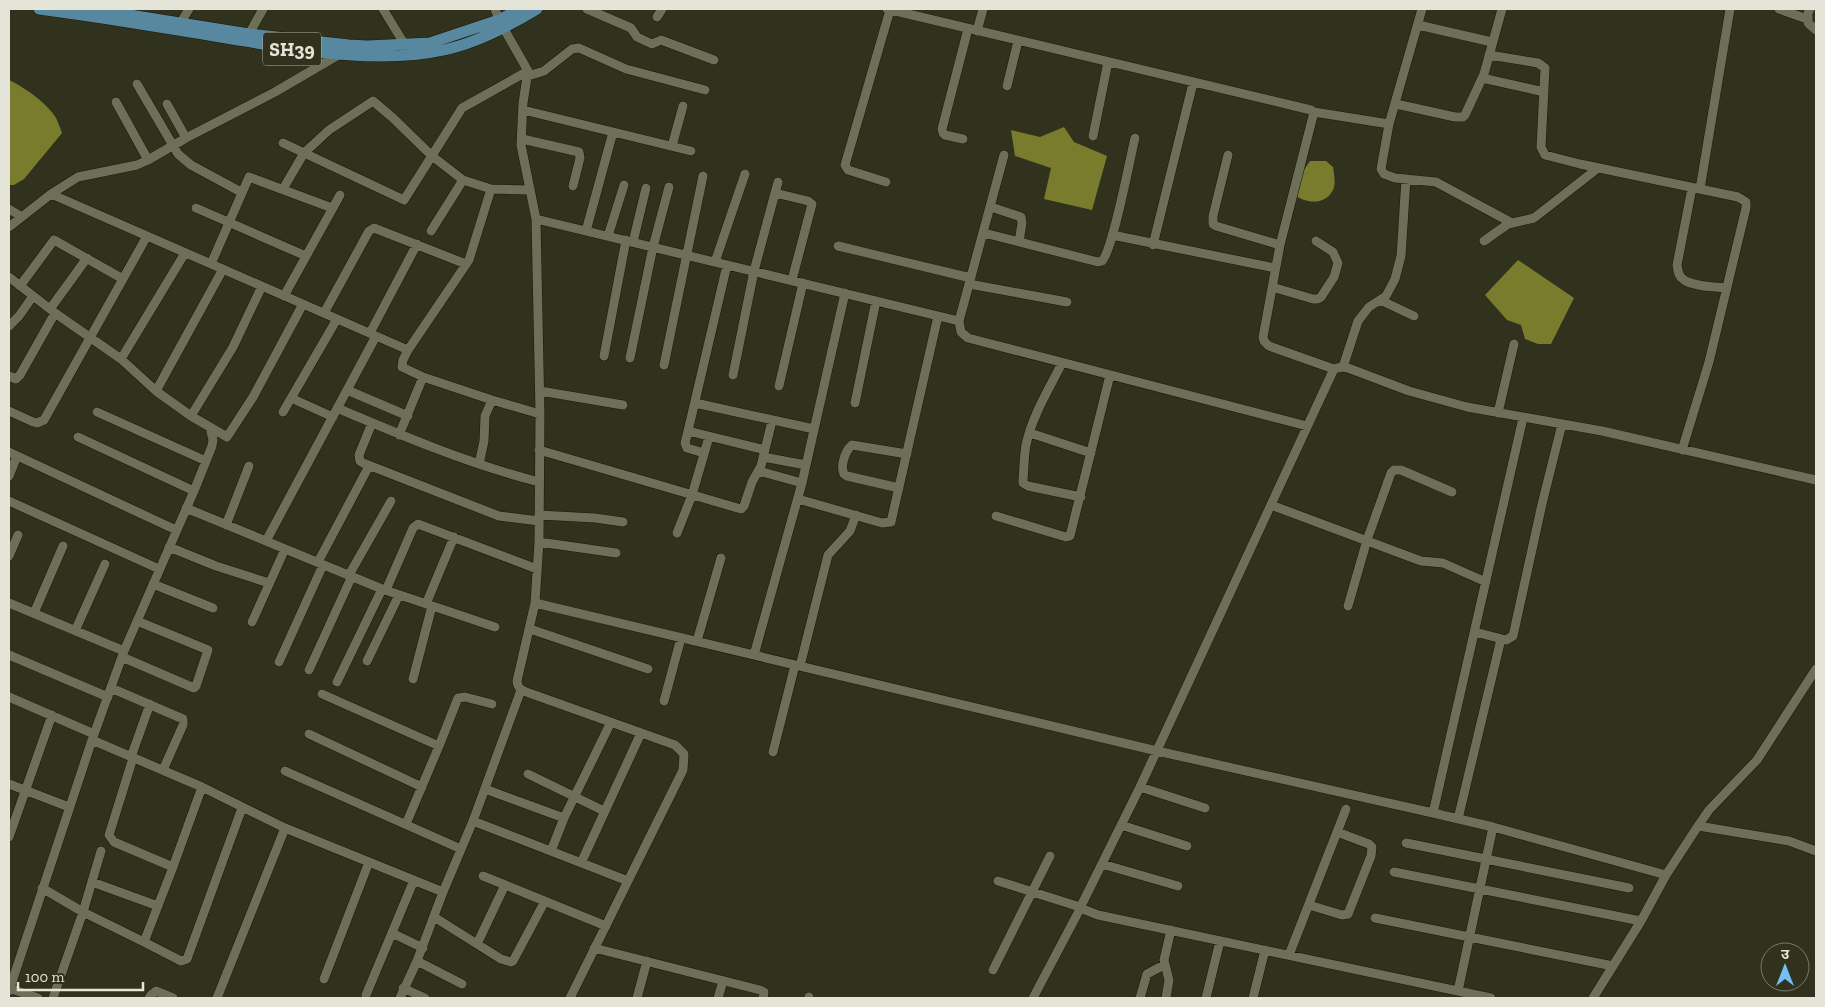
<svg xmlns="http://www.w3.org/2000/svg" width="1825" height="1007" viewBox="0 0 1825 1007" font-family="'Zilla Slab','Noto Sans Devanagari',serif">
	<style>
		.water { fill: #7a7c2d }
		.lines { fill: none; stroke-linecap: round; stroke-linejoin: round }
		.minor-casing { stroke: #191906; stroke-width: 10 }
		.major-casing { stroke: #191906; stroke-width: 12 }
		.minor { stroke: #6e6f58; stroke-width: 9 }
		.major { stroke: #58889f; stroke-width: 11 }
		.labels { text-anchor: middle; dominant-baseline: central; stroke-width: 5; stroke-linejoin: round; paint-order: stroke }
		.shield { fill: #31321d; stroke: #aeafa0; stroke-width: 1 }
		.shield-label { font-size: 19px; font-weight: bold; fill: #e4e5d8 }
	</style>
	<rect width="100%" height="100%" fill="#31321d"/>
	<!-- water -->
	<path class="water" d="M9,80C25,88 46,102 56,118C58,122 60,128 62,133L24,179L14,185H10Z
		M1064,127L1074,142L1107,156L1092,210L1044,199L1051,168L1015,156L1011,130L1040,137Z
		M1310,161H1326L1333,167C1334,174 1336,184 1333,190C1326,205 1306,204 1295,195L1299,177Z
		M1518,260L1574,298L1551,344H1538L1525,339L1521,325L1507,320L1485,295Z"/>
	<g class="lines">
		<!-- minor casing -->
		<g class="minor-casing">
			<path id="minor" d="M383,9L405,45
				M495,9L499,20L528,71L523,103L521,145L536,219L540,414L539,542L535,603L517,681C518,689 521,690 529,693L675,745L684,754L683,770L570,998
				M587,9L631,28L637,37L652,44L661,40L714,60
				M887,9L1311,110L1314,112L1280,245L1263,337L1264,341L1269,346L1331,368L1333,371L1140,787L1080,908L1098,915L1491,998
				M1779,9L1807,19
				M1810,9L1808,13V23L1816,30
				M657,17L662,9
				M181,22L189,9
				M1418,25L1492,42
				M977,31L983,9
				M249,34L263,9
				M1489,55L1538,63L1545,68L1541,147L1545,155L1580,164L1738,197L1746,202V208L1709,362L1682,450
				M528,76L544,71L572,49L579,48L626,69L705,90
				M1482,78L1544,92
				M137,84L178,154L191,165L241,192
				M1007,86L1018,41
				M116,102L148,160
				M167,104L186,138
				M1396,104L1455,117H1463L1465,115L1484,74L1502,9
				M523,110L691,151
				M1314,112L1389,124L1422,9
				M1389,124L1381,169L1384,174L1395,178L1436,182L1512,223
				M1093,136L1108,62
				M522,139L579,152L580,158L573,186
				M963,139L945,135L943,133L942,129L968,29
				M283,143L404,200L462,108L528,71
				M672,146L683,106
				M1228,155L1213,216V224L1216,226L1280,245
				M886,182L848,170L845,165L890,10
				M1692,188L1677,265C1678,270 1678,276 1683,279C1690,286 1715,287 1726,288
				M283,189L304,153L329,130L373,101L393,118L432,156L463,180L491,189L529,190
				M1700,189L1730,9
				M775,193L808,201L812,204L792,280
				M51,194L408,350L403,360L402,367L423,377L492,400L540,414
				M991,207L1021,217L1022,223L1019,242
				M196,208L306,256
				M9,209L22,217
				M536,219L959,321L1004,155
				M9,227L51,194L78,177L137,165L148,160L186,138L275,92L340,54
				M431,231L463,180
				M586,231L613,132
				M984,233L1098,262L1102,261C1113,250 1130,158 1135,138
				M1112,235L1275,268
				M608,236L624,185
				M1484,241L1508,224L1534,218L1598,168
				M633,242L646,188
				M1153,245L1193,83
				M838,246L971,278
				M715,262L745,174
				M211,264L249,177L332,208
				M727,265L688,431L765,450
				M9,277L55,313L121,359L156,391L191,416L227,437L253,397L303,304
				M969,284L1067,302
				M20,286L54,240L123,279
				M1272,287L1313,299H1318L1321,297L1334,277L1338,263L1333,252L1316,241
				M284,296L340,195
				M1380,300L1414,316
				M50,309L87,258
				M324,313L369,231L374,228L466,264
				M959,321L961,332L968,338L1307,426
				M9,326L19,316L33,296
				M370,333L417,244
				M408,350L469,260L491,189
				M604,356L626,240
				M630,358L653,247L669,187
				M121,359L185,253
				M1062,363C1049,389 1032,416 1026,445C1024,456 1024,468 1023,480V483L1028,486L1081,497
				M664,365L703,176
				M1343,367L1358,321L1369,307L1386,296L1395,279L1401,256L1406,179
				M1332,369L1343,367L1348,368L1409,391L1467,407L1602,431L1816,480
				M733,375L754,271L778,182
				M9,376L16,379L20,375L55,313
				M779,386L803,283
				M347,390L408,416
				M156,391L223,269
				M540,391L623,405
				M291,398L333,417
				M695,403L814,429
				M855,403L876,301
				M337,408C403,436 469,464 539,482
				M9,411L33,422L37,423L44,420L147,236
				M97,412L206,461
				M283,412L337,319
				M1498,413L1514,344
				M191,416L233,347L262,286
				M372,423L359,455L360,461L363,463L499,516L539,521
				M210,428L213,440L212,446L194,491L124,651L92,740L202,787L285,828L443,892L473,821L521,690
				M688,431L685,443L687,448L704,453
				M1030,433L1091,453
				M399,435L423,377
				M78,437L194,491
				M539,450L741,509L744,506L752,482L761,466L772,421
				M9,452L176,530
				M763,457L806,465
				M479,464L484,441L485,416L492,400
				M759,471L802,483
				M9,476L17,456
				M899,488L847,476L844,474C840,466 845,451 852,445L907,454
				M798,499L882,523L891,522L938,316
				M9,501L159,569
				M1271,505L1421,561L1443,563L1486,582
				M186,508L382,589L495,627
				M539,515L595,518L623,522
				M996,516L1066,537L1070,536L1110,375
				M226,525L249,466
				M677,533L692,495L709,437
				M266,541L376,336
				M539,542L616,553
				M169,547L216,566L269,583
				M9,556L18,535
				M318,562L369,466
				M349,575L391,501
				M153,584L213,608
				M386,590L413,528L418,524L537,569
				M9,603L124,651
				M535,603L1157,751L1433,813L1493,827L1666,875
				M426,604L454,537
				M1348,606L1367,540L1391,473L1394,470H1401L1452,492
				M34,613L63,546
				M252,622L285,549
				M530,629L648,669
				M75,631L105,564
				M1475,632L1506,640L1513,636L1542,504L1562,424
				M697,641L721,558
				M9,655L108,697
				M754,655L802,483L845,293
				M122,657L194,688L196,686L208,650L137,621
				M367,661L399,595
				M279,662L323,565
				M800,666L828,555L850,531L856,515
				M309,670L352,576
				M413,679L432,606
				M337,682L382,589
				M111,688L183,719V725L163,770
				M322,694L439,746L406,824
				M9,697L94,734
				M664,701L681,638
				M309,734L422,787
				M439,746L458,698L465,697L492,704
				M773,752L795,665
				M131,757L150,704
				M133,758L109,835L114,842L173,867
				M285,771L461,849
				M528,774L604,811
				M9,784L69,807
				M1140,787L1205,808
				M485,789L564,818L611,722
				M1433,813L1523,418
				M1458,819L1501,639
				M473,821L628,881
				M1121,825L1187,846
				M1698,826L1789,841L1816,851
				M9,837L52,715
				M1406,843L1629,888
				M551,851L564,818
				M581,863L641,733
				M1102,864L1178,886
				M1394,872L1641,921
				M483,876L606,926
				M998,881L1080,907
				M92,882L158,906
				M42,888L83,912L144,942L173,867L202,787
				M1309,905L1342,915L1348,914L1371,856L1372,847L1369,844L1337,832
				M434,917L501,959L511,962L513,961L545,901
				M1375,918L1613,966
				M392,933L423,948
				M144,942L181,961L187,959L242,808
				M477,944L505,885
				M594,948L760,990L764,992L763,998
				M1289,955L1346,809
				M417,961L462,984
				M993,970L1050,856
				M324,979L369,862
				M9,988L38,998
				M403,988L425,998
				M9,991L92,740
				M1458,991L1493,827
				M366,995L414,880
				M53,998L83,912L101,851
				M149,998L151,995L156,991L173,998
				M217,998L285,828
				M400,998L417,961L443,892
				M637,998L647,961
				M718,998L723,981
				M809,998V997
				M1033,998L1080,909
				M1140,998L1147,974L1164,965
				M1166,998L1169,980L1164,960L1171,930
				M1206,998L1220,941
				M1253,998L1265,950
				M1593,998L1641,921L1666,875L1698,826L1709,810L1757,760L1816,669"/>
		</g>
		<!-- major casing -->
		<g class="major-casing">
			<path id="major" d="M39,9C102,17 164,28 226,38C294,49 376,65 444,50C477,43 509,26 537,9
				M92,9L249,34L349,45L367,46L430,43L499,20L519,9"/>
		</g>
		<!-- minor -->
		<use href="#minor" class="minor"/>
		<!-- major -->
		<use href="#major" class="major"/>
	</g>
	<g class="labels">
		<!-- shield labels -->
		<rect class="shield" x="263" y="32.5" width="58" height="33" rx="4"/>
		<g class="shield-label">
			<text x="292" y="49">SH39</text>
		</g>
	</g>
	<!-- border -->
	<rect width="1825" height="1007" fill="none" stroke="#e4e5d8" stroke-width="20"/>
	<!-- north arrow -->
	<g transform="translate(1785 967)"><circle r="24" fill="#31321d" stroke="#797a68"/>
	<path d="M0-4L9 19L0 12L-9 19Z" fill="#74c0f6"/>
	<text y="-8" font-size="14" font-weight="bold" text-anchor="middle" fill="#e4e5d8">उ</text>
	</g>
	<!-- scale -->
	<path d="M18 982v8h125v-8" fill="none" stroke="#e4e5d8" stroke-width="2.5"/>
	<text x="25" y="982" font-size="15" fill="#e4e5d8" stroke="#31321d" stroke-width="4" paint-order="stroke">100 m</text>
</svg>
